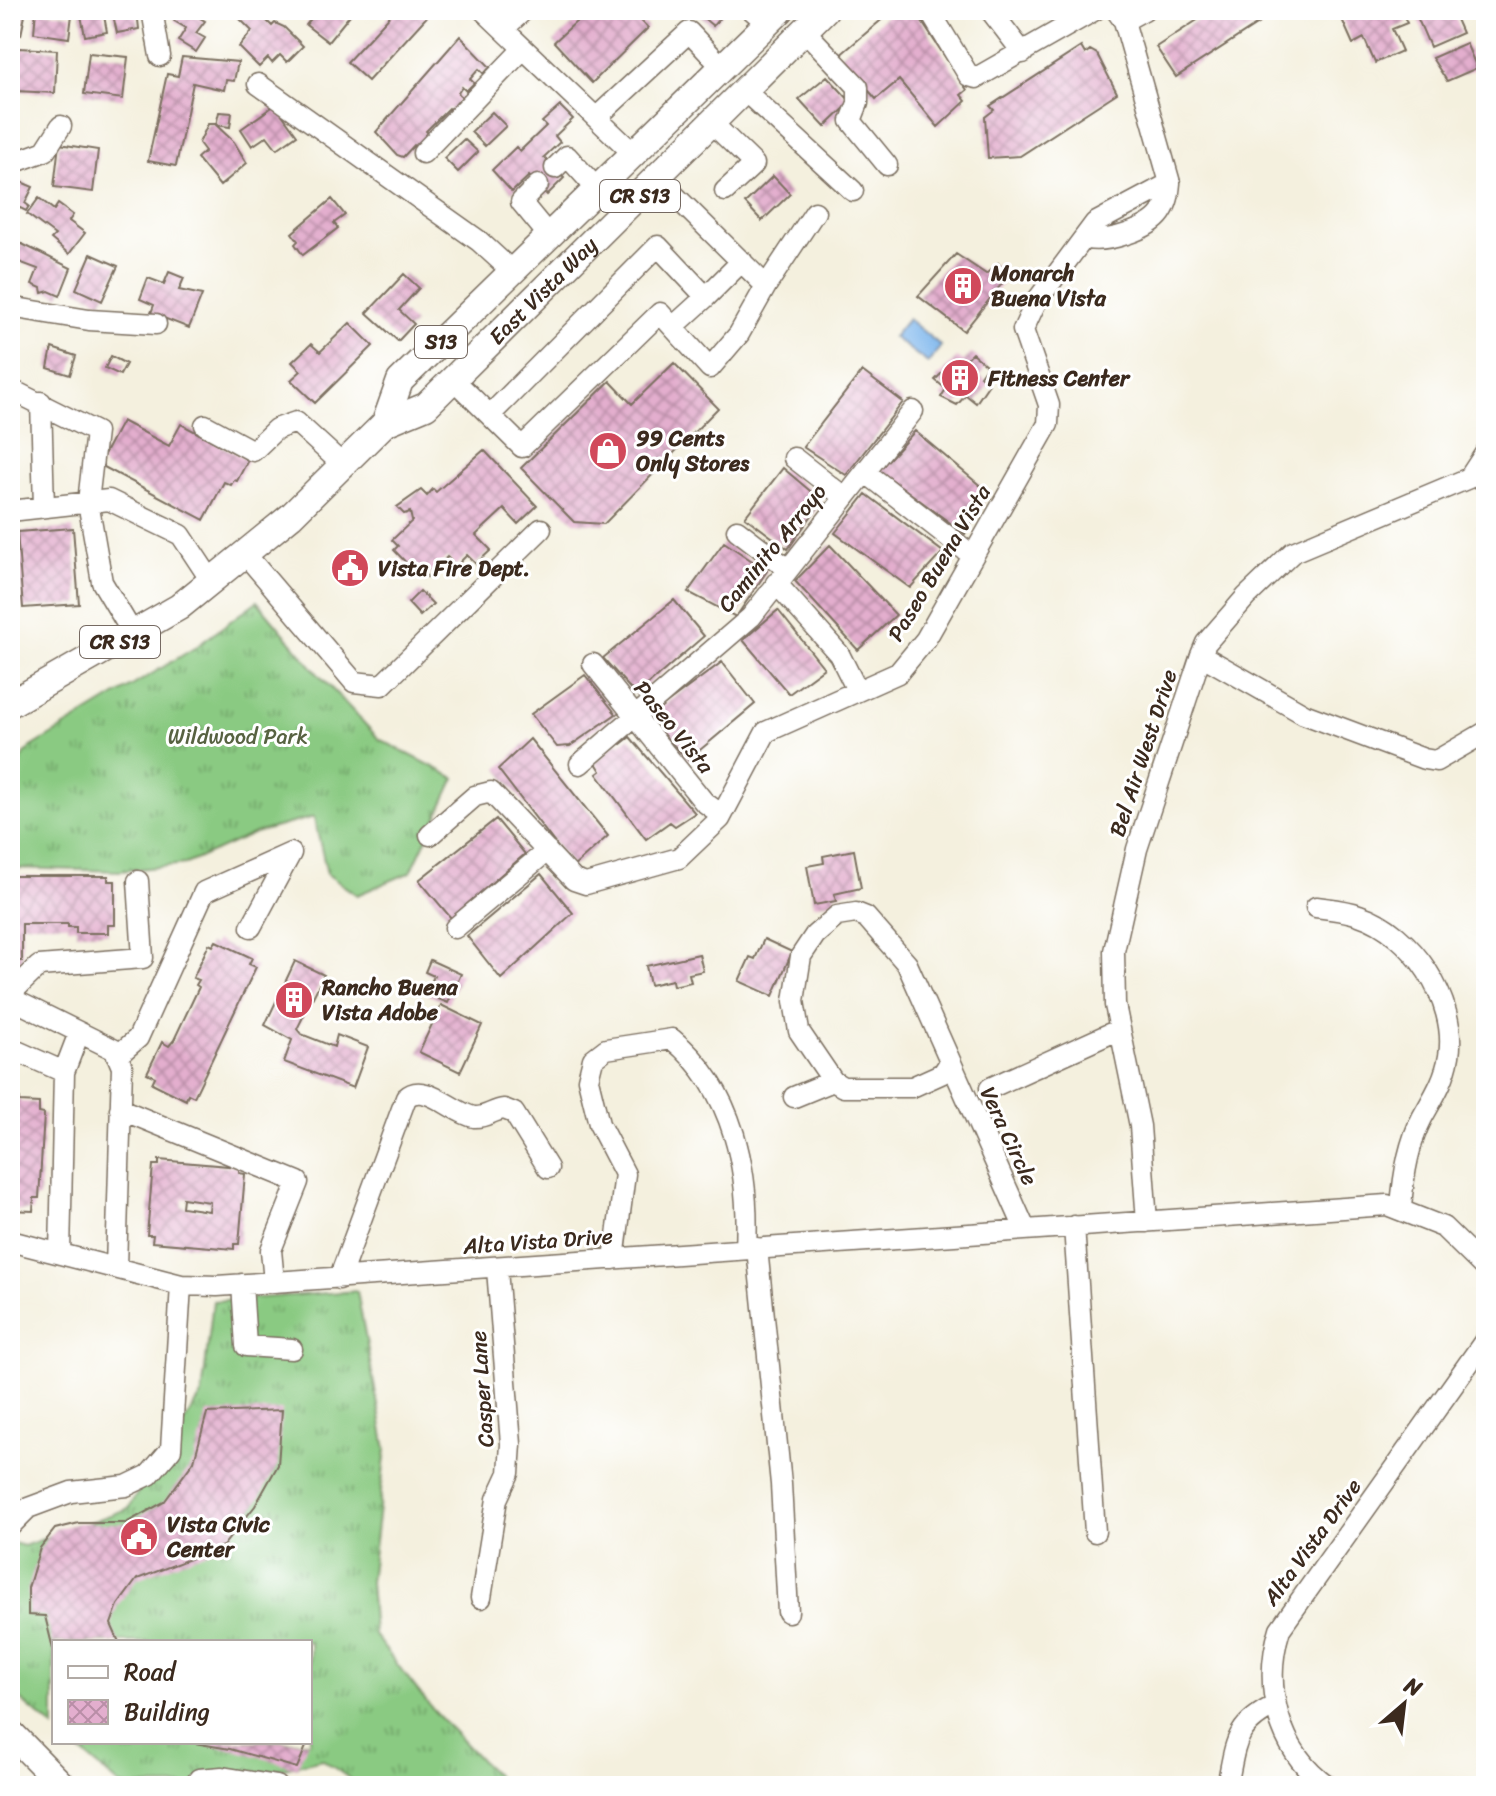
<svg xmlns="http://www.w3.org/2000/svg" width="1496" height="1796" viewBox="0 0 1496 1796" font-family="Sriracha,sans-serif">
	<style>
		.grass { fill: url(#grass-tufts); stroke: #627a50; stroke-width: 2 }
		.water { fill: #7cb5ec; stroke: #5c7085; stroke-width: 2 }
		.building { fill: url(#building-cross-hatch); fill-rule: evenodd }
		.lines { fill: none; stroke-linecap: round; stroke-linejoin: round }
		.minor-casing { stroke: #7c6f61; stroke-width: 23 }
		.major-casing { stroke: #7c6f61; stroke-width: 29 }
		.minor { stroke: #fff; stroke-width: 20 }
		.major { stroke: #fff; stroke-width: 26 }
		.labels { text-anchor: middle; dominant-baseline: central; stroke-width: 6; stroke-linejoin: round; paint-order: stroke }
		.shield { fill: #fff; stroke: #766a62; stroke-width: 2 }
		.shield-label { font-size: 20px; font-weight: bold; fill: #3b2a1e }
		.poi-label { font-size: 22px; font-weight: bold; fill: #3b2a1e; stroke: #fff; text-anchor: start }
		.street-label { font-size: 22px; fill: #3b2a1e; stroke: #fff }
		.park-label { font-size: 22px; fill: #576241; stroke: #fff }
	</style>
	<defs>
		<pattern id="grass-tufts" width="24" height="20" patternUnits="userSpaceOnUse" patternTransform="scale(2)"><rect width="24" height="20" fill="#8aca82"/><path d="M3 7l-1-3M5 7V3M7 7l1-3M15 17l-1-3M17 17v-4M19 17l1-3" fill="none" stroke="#72a46a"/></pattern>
		<pattern id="building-cross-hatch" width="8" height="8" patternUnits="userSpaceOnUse" patternTransform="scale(2)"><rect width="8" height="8" fill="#e3aece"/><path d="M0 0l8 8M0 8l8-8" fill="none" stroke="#b98ea7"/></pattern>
	</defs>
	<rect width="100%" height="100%" fill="#fff"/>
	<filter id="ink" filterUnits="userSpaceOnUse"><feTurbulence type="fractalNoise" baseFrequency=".0125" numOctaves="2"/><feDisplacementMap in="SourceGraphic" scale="16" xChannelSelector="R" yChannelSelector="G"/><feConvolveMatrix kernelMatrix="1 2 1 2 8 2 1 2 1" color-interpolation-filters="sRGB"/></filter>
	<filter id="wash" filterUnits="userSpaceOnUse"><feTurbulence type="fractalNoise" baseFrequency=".006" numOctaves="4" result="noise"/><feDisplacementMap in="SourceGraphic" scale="32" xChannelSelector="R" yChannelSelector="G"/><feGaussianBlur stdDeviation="1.8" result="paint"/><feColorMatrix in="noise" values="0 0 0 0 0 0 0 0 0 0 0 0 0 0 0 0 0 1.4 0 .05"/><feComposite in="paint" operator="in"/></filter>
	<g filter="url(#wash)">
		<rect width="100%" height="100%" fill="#f4f0de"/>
		<!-- grass -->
		<path class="grass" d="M257,601L317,673L379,739L455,778L411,872L357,895L327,874L314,817L255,833L186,864L120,871L10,868V774L30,748L196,647Z
			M357,1291L386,1449L370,1582L374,1635L434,1711L505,1786H360L322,1759L208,1786H121L70,1742H310V1642H54V1728L10,1691V1542L24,1546L127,1509L202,1395L213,1301Z"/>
		<!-- water -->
		<path class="water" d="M908,319L941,346L928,363L893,337Z"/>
		<g id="blocks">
			<!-- building -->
			<path class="building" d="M10,10H26L21,35L10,33Z
				M36,10L72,15L69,38L34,33Z
				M80,10H103L107,32L85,36Z
				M112,10L137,11L139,29L117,33Z
				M180,10H198L195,15L205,21L196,33L205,38L196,52L178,41L186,28L174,21Z
				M246,10H256L272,26L275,23L284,27L303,46L287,62L280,55L272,63L268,58L259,67L239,47L252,31L238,17Z
				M318,10H354L328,42L306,25Z
				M395,10H433L368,81L347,62Z
				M589,10H631L648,28L592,83L554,42Z
				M694,10H726L713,26Z
				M893,10H914L967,90L961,95L966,101L938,127L899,80L876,99L839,56Z
				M1201,10H1279L1176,77L1156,47L1205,15Z
				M1350,10H1401L1407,23L1392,29L1402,51L1375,63L1364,38L1353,44L1341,17Z
				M1414,10H1452L1462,33L1430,47Z
				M460,36L490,67L484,74L479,69L470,79L474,83L466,91L462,87L458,93L462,97L457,103L460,106L454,112L449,108L426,131L432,137L419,149L414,145L403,157L397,155L376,132Z
				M1466,43L1477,68L1447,81L1432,58Z
				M1081,47L1085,54L1090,50L1097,54L1117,93L1020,156L988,158L985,117L994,110L990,106Z
				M18,48L57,50L55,93L16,91Z
				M89,53L128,57L123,99L84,94Z
				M182,57L238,62L234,81L226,80L224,90L193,83L176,166L148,161L167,74L178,76Z
				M827,76L851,102L825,127L799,99Z
				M275,105L297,135L277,149L267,136L252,146L241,129Z
				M560,106L573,119L555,136L560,142L544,157L564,178L547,195L529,176L512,192L492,170L516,147L520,151L546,126L542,122Z
				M219,112L232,113L230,127L216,125Z
				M492,112L506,126L485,146L471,132Z
				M208,124H215L234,142L247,163L220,186L197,158L205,151L199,143Z
				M464,139L478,152L458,172L444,158Z
				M59,144L98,150L93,192L54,187Z
				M773,176L790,194L762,221L745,203Z
				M12,178L33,187L25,203L29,206L26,211L10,203Z
				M39,198L54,210L58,204L73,215L69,221L85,233L69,254L51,239L55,235L27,214Z
				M332,199L345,215L334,223L338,228L303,255L295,244L298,241L292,233Z
				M18,242L71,268L60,296L49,291L42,293L41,288L32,284L38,269L11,259Z
				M91,254L118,266L102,301L76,289Z
				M956,254L986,274L998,263L1008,276L964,331L918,296Z
				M169,272L184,278L179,290L202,295L189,328L151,313L154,305L140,299L148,278L164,284Z
				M404,274L419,288L399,310L414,324L398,341L367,313Z
				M350,323L373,346L315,403L291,380L301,371L292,362L311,344L320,352Z
				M52,348L76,356L70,375L48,368Z
				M972,353L987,366L980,376L989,384L976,403L966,395L957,405L941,397L946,389L935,380L957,358L964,361Z
				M111,356L126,364L120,375L105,368Z
				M674,363L718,408L604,524L574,522L521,468L610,381L632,404Z
				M862,371L903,402L846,475L803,447Z
				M122,421L169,446L181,424L248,460L237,481L234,480L231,485L224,482L204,520L104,467L101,460Z
				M915,431L989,493L965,534L879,470Z
				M484,450L537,506L518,524L504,509L476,535L491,550L476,564L467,555L456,566L447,557L427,577L421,570L417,574L394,550L398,546L392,540L412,521L410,512L404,514L397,507L421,490L427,496L433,489L436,492Z
				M783,468L822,501L788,549L745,517Z
				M866,494L943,552L910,588L835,533Z
				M73,528L79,604L23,608L17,532Z
				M724,542L767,571L736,617L688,592Z
				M830,545L896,615L858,650L795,581Z
				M420,591L433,604L420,616L408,603Z
				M674,600L704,636L636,695L603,658Z
				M778,610L824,668L789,694L743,640Z
				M722,662L755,704L688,760L647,718Z
				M585,675L616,714L570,746L557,747L531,714Z
				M630,737L695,813L675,826L670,822L646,839L597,774L601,771L596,763L617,742L621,744Z
				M530,739L608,836L573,867L498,769Z
				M496,819L525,854L451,918L419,880Z
				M854,850L861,888L834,894L836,901L814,905L807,866L824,863L823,856Z
				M541,874L573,913L501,979L467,936Z
				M10,876H108V881H115V925H108V933H76V927H68V924H22V961H17V969H10Z
				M764,939L792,952L773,996L739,981L750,957L755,959Z
				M216,941L252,958L249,964L256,967L194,1097L188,1094L186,1100L152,1083L155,1077L147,1073L162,1042L169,1046L174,1040L199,987L196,985L199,980L193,978L209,944L213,946Z
				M699,954L703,971L689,974L691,982L673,986L672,980L650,985L646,966Z
				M430,960L461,974L448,1003L426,994L434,976L425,972Z
				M295,961L324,975L297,1029L301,1034L334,1047L337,1035L368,1047L353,1088L284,1062L292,1040L265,1025Z
				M441,1005L482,1025L460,1072L419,1052Z
				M10,1097L20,1098V1102L39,1103V1113L44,1114L39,1198H34L33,1211L10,1210Z
				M159,1160L239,1167V1173L245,1174L239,1244H234V1249L152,1242L153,1235H147L153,1165H159ZM183,1198L210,1202L209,1211L182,1207Z
				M282,1410L278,1465L255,1506L223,1546L137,1579L118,1605L111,1624L119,1642H54L53,1649L45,1616L28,1615V1588L40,1548L55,1529L79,1523H126L164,1502L194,1461L207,1413Z
				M188,1742H308L297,1768L230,1749Z"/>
		</g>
	</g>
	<g filter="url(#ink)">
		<use href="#blocks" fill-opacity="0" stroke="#7c6f61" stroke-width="2"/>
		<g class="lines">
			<!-- minor casing -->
			<g class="minor-casing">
				<path id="minor" d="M152,10L160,56
					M483,10L634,154
					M752,10L767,23
					M929,10L969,76L976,78L1095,10
					M990,10L1023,53
					M1124,21L1144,10
					M503,29L524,10
					M805,31L858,87V103L851,121L887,165
					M258,84L479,241L513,272
					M746,92L853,191
					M596,118L689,32L722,67
					M713,124L754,164L725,191
					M423,153L523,49
					M10,164L45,151L61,126
					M555,168L567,156L597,189
					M538,185L521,202L549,236
					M1087,239C1107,243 1149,230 1161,213C1168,203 1169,194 1170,183L1124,21L1116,10
					M766,286L815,212
					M706,297L742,261
					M10,307L89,320L156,324
					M453,379L522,447L660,313L710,368L739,334L766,286L658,179
					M10,389L96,432L88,502L102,582L133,634
					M41,402L44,507
					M490,415L658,246L706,297L673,327
					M205,425L253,451L276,429L296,422L343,465
					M794,458L844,497
					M865,472L973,556
					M10,511L109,500L181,535L212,582
					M737,530L788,569
					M246,555L354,682L382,685L541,529
					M776,583L839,654L857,690
					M1201,655L1304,714L1424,759L1436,761L1486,732
					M593,664L704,802L722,815
					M580,764L751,617L913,411
					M430,835L475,796L491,792L574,880L586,884L679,858L720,819L766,732L898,673L926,639L1048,424L1049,405L1023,330L1036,302L1095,223L1170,183
					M1316,907C1330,909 1346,910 1359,915C1412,932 1458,1001 1449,1056C1445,1080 1433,1098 1422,1118C1408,1145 1403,1178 1401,1208
					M455,928L547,851
					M10,994L39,966L143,958L138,881
					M10,998L115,1050L122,1067L116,1268
					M10,1048L64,1072
					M117,1056L138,1038L204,892L291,853L251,927
					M949,1064L943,1073L912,1087H843L833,1081L799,1031L794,1001L801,956L815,935L837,916L856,913L866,917L907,964L1025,1229
					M990,1088L1120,1029
					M794,1097L833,1081
					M120,1109L298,1182L271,1250L274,1282
					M1147,1222L1140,1126L1115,1005L1114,951L1137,849L1201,655L1206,643L1246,597L1293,552L1469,478L1486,452
					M1074,1226L1095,1532
					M10,1241L181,1285L217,1286L1387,1205L1443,1227L1486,1269
					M757,1248L781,1484L788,1612
					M60,1254L64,1072L79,1033
					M614,1259L625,1174L599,1124L588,1079L593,1059L606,1049L672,1039C734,1089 750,1173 746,1248
					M339,1279L406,1098C424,1080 454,1114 474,1117C486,1118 493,1110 504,1109L514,1113L548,1168
					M242,1284L246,1346L292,1349
					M10,1526L28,1508L71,1492L126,1486L149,1475L171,1449L181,1285
					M481,1598L497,1499L509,1473L511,1444L497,1269
					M194,1786L199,1779L222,1777L277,1786
					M1227,1786C1236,1743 1234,1725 1276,1705
					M1328,1786C1278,1751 1262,1686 1280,1629L1486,1339"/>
			</g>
			<!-- major casing -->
			<g class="major-casing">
				<g id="major">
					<path d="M385,423L400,381L781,10"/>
					<path id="s1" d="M10,704L179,607L291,516L385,423L426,406L825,10"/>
					<path d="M10,1732L63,1786"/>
				</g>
			</g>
			<!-- minor -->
			<use href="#minor" class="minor"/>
			<!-- major -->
			<use href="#major" class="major"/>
		</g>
	</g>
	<!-- icons -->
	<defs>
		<g id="building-disc" transform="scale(2)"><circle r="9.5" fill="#d1495b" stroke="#fff"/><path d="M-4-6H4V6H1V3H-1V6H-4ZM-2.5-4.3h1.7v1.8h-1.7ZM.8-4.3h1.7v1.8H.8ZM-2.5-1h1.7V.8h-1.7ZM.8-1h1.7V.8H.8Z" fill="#fff"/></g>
		<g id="shop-disc" transform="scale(2)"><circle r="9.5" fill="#d1495b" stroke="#fff"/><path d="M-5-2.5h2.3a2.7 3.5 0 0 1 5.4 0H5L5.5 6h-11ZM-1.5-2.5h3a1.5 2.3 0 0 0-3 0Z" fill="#fff"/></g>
		<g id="civic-disc" transform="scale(2)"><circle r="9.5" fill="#d1495b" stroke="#fff"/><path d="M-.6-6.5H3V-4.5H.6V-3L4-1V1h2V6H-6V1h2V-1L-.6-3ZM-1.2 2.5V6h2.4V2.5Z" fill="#fff"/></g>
	</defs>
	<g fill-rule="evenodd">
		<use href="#building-disc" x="963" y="286"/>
		<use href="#building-disc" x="960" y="378"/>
		<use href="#shop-disc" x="608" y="451"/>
		<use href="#civic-disc" x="350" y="568"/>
		<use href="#building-disc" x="294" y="1000"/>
		<use href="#civic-disc" x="139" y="1537"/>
	</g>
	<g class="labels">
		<!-- shield labels -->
		<g class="shield">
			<rect x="600" y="180" width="80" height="32" rx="6"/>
			<rect x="415" y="326" width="52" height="32" rx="6"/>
			<rect x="80" y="626" width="80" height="32" rx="6"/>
		</g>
		<g class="shield-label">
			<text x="640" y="196">CR S13</text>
			<text x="441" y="342">S13</text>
			<text x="120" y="642">CR S13</text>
		</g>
		<!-- poi labels -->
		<g class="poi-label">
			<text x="991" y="273">Monarch<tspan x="991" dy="25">Buena Vista</tspan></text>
			<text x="988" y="378">Fitness Center</text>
			<text x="636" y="438">99 Cents<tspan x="636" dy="25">Only Stores</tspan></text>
			<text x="378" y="568">Vista Fire Dept.</text>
			<text x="322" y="987">Rancho Buena<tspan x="322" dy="25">Vista Adobe</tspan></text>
			<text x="167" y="1524">Vista Civic<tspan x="167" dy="25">Center</tspan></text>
		</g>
		<!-- street labels -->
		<g class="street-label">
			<text stroke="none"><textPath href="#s1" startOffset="680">East Vista Way</textPath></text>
			<text transform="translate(772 548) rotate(-51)">Caminito Arroyo</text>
			<text transform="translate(939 563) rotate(-59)">Paseo Buena Vista</text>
			<text transform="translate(674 727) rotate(51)">Paseo Vista</text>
			<text transform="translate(1143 753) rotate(-72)">Bel Air West Drive</text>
			<text transform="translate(1009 1136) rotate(65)">Vera Circle</text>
			<text transform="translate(538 1241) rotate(-4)">Alta Vista Drive</text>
			<text transform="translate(482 1389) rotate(-94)">Casper Lane</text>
			<text transform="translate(1312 1542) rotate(-54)">Alta Vista Drive</text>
		</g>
		<!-- park labels -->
		<g class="park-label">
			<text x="238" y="736">Wildwood Park</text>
		</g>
	</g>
	<!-- margin -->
	<rect width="1496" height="1796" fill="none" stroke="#fff" stroke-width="40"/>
	<!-- legend -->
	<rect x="52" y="1640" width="260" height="104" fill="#ffffff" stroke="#b1aaa5" stroke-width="2"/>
	<rect x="68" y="1666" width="40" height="12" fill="#ffffff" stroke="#b1aaa5" stroke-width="2"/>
	<text x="124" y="1680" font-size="24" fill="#3b2a1e">Road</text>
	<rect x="68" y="1700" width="40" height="24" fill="url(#building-cross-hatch)" stroke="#b1aaa5" stroke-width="2"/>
	<text x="124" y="1720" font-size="24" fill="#3b2a1e">Building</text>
	<!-- north arrow -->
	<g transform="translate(1404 1704) rotate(28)" stroke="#ffffff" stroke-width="6" paint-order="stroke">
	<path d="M0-6L14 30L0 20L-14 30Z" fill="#3b2a1e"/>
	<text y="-12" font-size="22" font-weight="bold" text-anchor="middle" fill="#3b2a1e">N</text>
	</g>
</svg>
